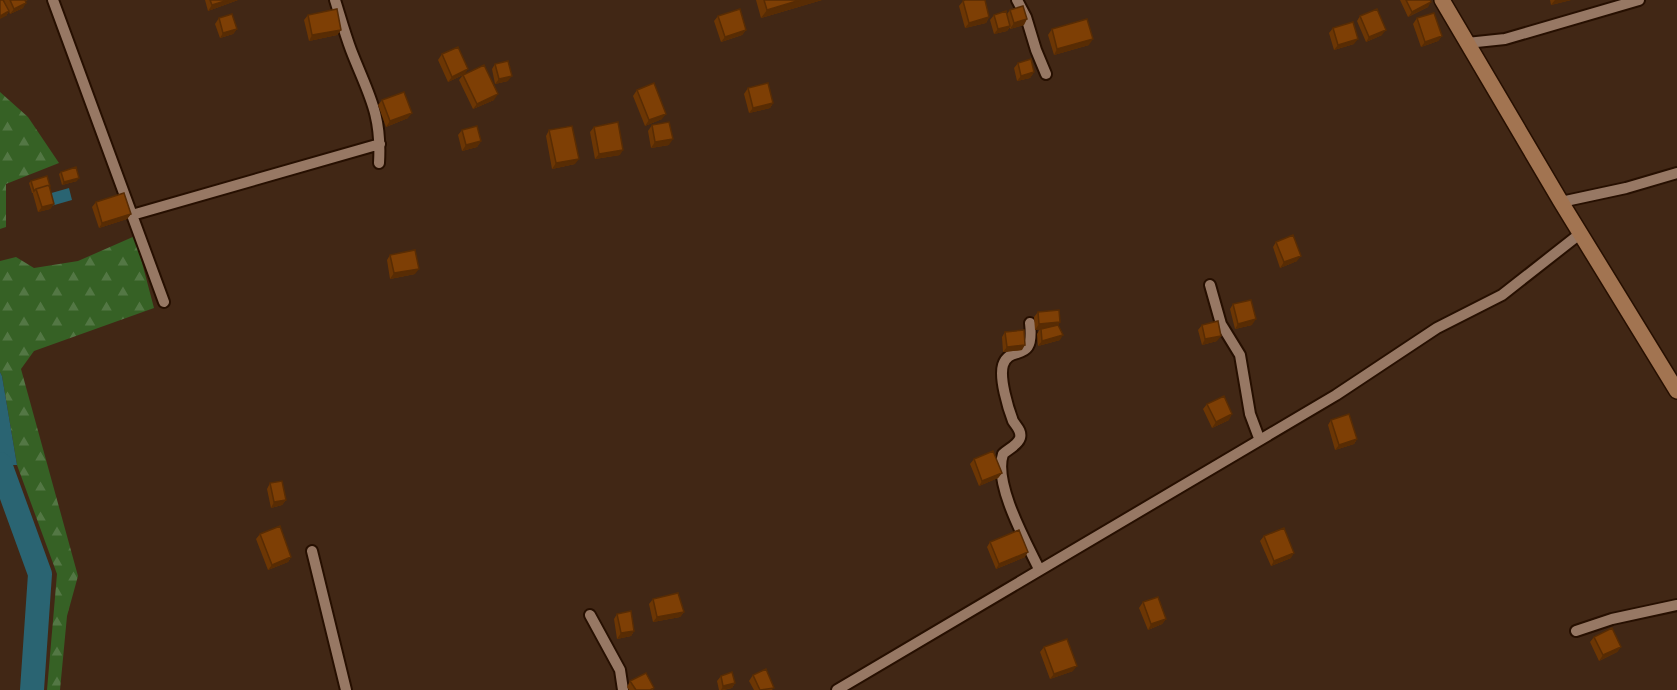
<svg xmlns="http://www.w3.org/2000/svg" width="1677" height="690" viewBox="0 0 1677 690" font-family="'Asap Condensed',sans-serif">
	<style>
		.forest { fill: url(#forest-firs) }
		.water { fill: #2a6472 }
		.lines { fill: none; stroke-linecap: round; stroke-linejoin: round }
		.river { stroke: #2a6472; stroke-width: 24 }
		.street-casing { stroke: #260f00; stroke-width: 14 }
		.secondary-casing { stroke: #260f00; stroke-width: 18 }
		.street { stroke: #977864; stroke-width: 10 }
		.secondary { stroke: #a27451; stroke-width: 15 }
		.wall { fill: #6c3604 }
		.shaded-wall { fill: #582c04 }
		.building { fill: #7e3f05; stroke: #582c04; stroke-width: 1.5 }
	</style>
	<defs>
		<pattern id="forest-firs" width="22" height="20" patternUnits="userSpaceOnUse" patternTransform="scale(1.5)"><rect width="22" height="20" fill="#366125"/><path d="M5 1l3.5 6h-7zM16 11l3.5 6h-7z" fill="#537744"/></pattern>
	</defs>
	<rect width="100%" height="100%" fill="#412715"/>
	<!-- forest -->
	<path class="forest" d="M0,92L28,117L59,163L6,184V227L0,229Z
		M135,236L154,308L34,351L21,369L78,576L67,616L60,690H47L57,574L17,465L2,376L0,372V261L16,257L34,268L78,261Z"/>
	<!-- water -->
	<path class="water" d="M69,188L72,200L51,206L48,194Z
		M0,372L2,376L17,465H0Z"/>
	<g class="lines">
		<!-- river -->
		<path class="river" d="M0,464L40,574L32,690"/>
		<!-- street casing -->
		<g class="street-casing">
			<path id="street" d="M53,0L164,302
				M335,0C340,16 345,34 351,50C368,94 382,113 379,163
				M1017,0L1026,17L1036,50L1046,74
				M1467,43L1505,39L1639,0
				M1561,202L1626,188L1677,173
				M132,215L380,144
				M1210,285L1221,324L1240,355L1250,414L1259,438
				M1030,323C1035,366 1010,343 1003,365C999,378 1008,408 1013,421C1016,426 1022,431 1020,438C1018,445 1008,449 1003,454C993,483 1026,542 1039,569
				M312,551L346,690
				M590,615L620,670L623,690
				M1576,631L1612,619L1677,605
				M837,690L1336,395L1437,328L1502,295L1581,233"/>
		</g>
		<!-- secondary casing -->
		<g class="secondary-casing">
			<path id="secondary" d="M1442,0L1561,202L1677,391"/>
		</g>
		<!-- street -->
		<use href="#street" class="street"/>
		<!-- secondary -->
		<use href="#secondary" class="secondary"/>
	</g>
	<!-- wall -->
	<path class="wall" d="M4,0H28L25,1L23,8L10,14L9,11L6,16Z
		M205,0H238L208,11Z
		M756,0H822L761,18Z
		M1400,0H1430L1428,7L1408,17Z
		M1550,0H1571L1551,5Z
		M963,1L989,17L986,23L965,28L959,6Z
		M1010,10L1024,25L1010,29V27L1007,31L994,34L990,20L994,15L1007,14Z
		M308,15L341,30L337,35L309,41L304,20Z
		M718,16L746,30L742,35L721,42L714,21Z
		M1360,16L1382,35L1366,42L1357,21Z
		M219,18L237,29L233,34L220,38L215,24Z
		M1417,18L1442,36L1438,41L1421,47L1413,24Z
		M1333,28L1354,44L1334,50L1329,33Z
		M1052,29L1089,45L1054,55L1048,35Z
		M442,54L465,74L494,100L473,109L459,80L463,75L448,82L438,60Z
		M1018,63L1034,72L1030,78L1017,81L1014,68Z
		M495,64L508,81L495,84L492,69Z
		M748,88L773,103L770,108L749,113L744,94Z
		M637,90L662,119L645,126L633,96Z
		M382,100L408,118L386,127L378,105Z
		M652,125L669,145L651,148L648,131Z
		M594,127L620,155L595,159L590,132Z
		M462,130L481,141L477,147L462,151L458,135Z
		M549,130L575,164L552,169L546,136Z
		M61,172L77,181L62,185L59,174Z
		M31,181L50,186L49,187L54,204L50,209L38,212L33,194V193H32L29,183Z
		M96,202L131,214L127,219L99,228L92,207Z
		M1276,242L1297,261L1280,268L1273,247Z
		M390,255L415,274L390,279L387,260Z
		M1233,304L1252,325L1235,329L1230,309Z
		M1038,312L1060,322L1058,325L1060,340L1038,346L1037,334L1040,329L1035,330L1034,317Z
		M1202,325L1217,341L1202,345L1198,330Z
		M1005,332L1022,350L1003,352L1002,337Z
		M1207,404L1229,420L1212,428L1203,409Z
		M1331,420L1357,439L1354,444L1335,450L1328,425Z
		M974,459L1002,473L998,478L979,486L970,464Z
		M270,483L286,500L282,505L271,508L267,489Z
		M260,534L291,557L288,562L268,570L256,539Z
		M1264,536L1291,558L1271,566L1260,541Z
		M990,542L1025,557L996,569L987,547Z
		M653,599L684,612L680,617L653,622L649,604Z
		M1143,602L1166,619L1162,624L1148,630L1139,608Z
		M617,614L634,631L631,636L617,639L614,619Z
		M1594,637L1621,647L1617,652L1599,661L1590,642Z
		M1044,647L1073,671L1050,679L1040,652Z
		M753,675L773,690H754L749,681Z
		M721,676L735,683L732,688L724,690H719L717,681Z
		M630,681L654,688L653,690H629L627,687Z"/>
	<!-- shaded-wall -->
	<path class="shaded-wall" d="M228,0H238L208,11L212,5Z
		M800,0H822L761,18L767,10Z
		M1555,0H1571L1551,5Z
		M1431,2L1428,7L1408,17L1412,12Z
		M26,3L23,8L10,14L14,9Z
		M9,11L6,16L0,19V16Z
		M989,17L986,23L965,28L969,23Z
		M1027,19L1024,25L1010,29L1014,23Z
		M1010,26L1007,31L994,34L998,29Z
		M237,29L233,34L220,38L223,33Z
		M341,30L337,35L309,41L312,35Z
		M746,30L742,35L721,42L725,37Z
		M1386,30L1382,35L1366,42L1369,37Z
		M1442,36L1438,41L1421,47L1425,42Z
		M1093,39L1089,45L1054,55L1057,49Z
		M1358,39L1354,44L1334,50L1338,45Z
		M468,69L465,74L448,82L452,77Z
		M1034,72L1030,78L1017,81L1021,76Z
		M512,76L508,81L495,84L499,79Z
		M498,94L494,100L473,109L477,104Z
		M773,103L770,108L749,113L753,108Z
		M412,113L408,118L386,127L390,121Z
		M666,114L662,119L645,126L649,120Z
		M673,139L669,145L651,148L655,142Z
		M481,141L477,147L462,151L466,145Z
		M623,150L620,155L595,159L599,154Z
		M579,159L575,164L552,169L556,163Z
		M79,178L77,181L62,185L64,182Z
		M54,204L50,209L38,212L42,207Z
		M131,214L127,219L99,228L102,223Z
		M1301,256L1297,261L1280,268L1284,262Z
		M419,269L415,274L390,279L394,273Z
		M1256,319L1252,325L1235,329L1238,324Z
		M1060,322L1056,328L1035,330L1039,324Z
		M1063,335L1060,340L1038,346L1042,341Z
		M1221,336L1217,341L1202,345L1205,339Z
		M1025,345L1022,350L1003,352L1007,347Z
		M1232,414L1229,420L1212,428L1216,422Z
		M1357,439L1354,444L1335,450L1339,445Z
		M1002,473L998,478L979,486L982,481Z
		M286,500L282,505L271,508L274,502Z
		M1028,552L1025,557L996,569L999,564Z
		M1294,553L1291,558L1271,566L1274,561Z
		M291,557L288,562L268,570L272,565Z
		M684,612L680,617L653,622L657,617Z
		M1166,619L1162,624L1148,630L1151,624Z
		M634,631L631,636L617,639L621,633Z
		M1621,647L1617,652L1599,661L1603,655Z
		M1077,666L1073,671L1050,679L1054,674Z
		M735,683L732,688L721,690L723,686Z"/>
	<!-- building -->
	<path class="building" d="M0,0H3L9,11L0,16Z
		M10,0H25L26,3L14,9Z
		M210,0H228L212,5Z
		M764,0H800L767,10Z
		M965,0H985L989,17L969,23L963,1Z
		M1406,0H1430L1431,2L1412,12Z
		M1023,6L1027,19L1014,23L1010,10Z
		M337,9L341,30L312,35L308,15Z
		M740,9L746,30L725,37L718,16Z
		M1377,9L1386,30L1369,37L1360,16Z
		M1006,11L1010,26L998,29L994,15Z
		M1434,13L1442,36L1425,42L1417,18Z
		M232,14L237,29L223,33L219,18Z
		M1087,19L1093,39L1057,49L1052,29Z
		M1353,22L1358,39L1338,45L1333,28Z
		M458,47L468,69L452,77L442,54Z
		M1031,59L1034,72L1021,76L1018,63Z
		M508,61L512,76L499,79L495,64Z
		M484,65L498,94L477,104L463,75Z
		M654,83L666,114L649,120L637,90Z
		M768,83L773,103L753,108L748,88Z
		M404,92L412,113L390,121L382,100Z
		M618,122L623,150L599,154L594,127Z
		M669,122L673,139L655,142L652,125Z
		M477,126L481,141L466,145L462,130Z
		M572,126L579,159L556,163L549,130Z
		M76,167L79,178L64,182L61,172Z
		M47,176L50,186H49V185L36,189L34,191L31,181Z
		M49,185L54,204L42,207L36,189Z
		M124,193L131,214L102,223L96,202Z
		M1293,235L1301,256L1284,262L1276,242Z
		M415,250L419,269L394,273L390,255Z
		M1251,300L1256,319L1238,324L1233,304Z
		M1059,310L1060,322L1039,324L1038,312Z
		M1218,321L1221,336L1205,339L1202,325Z
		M1058,325L1063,335L1042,341L1041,329Z
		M1024,330L1025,345L1007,347L1005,332Z
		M1224,396L1232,414L1216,422L1207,404Z
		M1349,414L1357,439L1339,445L1331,420Z
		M993,451L1002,473L982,481L974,459Z
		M282,481L286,500L274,502L270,483Z
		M280,526L291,557L272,565L260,534Z
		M1284,528L1294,553L1274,561L1264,536Z
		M1019,530L1028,552L999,564L990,542Z
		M678,593L684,612L657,617L653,599Z
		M1158,597L1166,619L1151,624L1143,602Z
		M631,611L634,631L621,633L617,614Z
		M1612,628L1621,647L1603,655L1594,637Z
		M1067,639L1077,666L1054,674L1044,647Z
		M766,669L774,688L760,690L753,675Z
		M732,672L735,683L723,686L721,676Z
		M646,673L654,688L650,690H636L630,681Z"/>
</svg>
